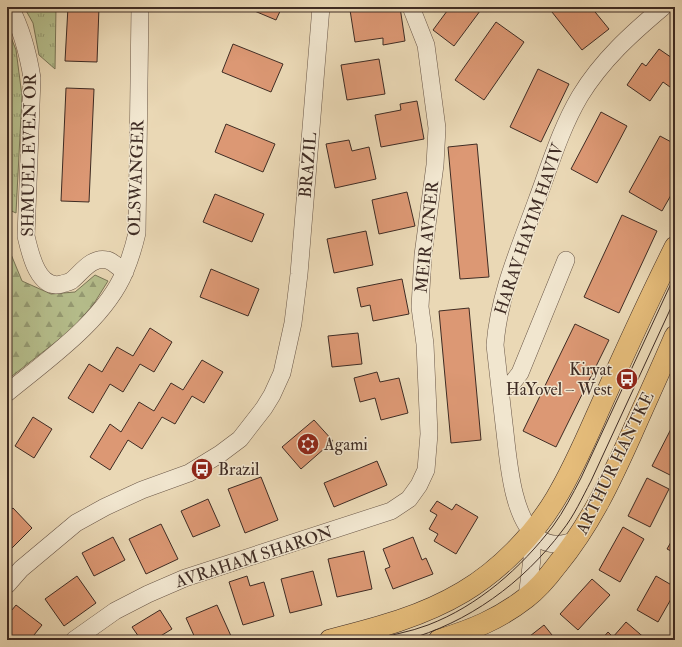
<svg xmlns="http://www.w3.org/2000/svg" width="682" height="647" viewBox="0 0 682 647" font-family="'IM FELL Double Pica',serif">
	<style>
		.grass { fill: url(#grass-tufts); stroke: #7a7658 }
		.forest { fill: url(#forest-firs); stroke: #7a7658 }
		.building { fill: #dc9874; stroke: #3f2c24 }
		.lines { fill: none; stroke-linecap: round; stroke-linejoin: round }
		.minor-casing { stroke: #6a5748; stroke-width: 18 }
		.major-casing { stroke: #3f2c24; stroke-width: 22 }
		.minor { stroke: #f1e6cf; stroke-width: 17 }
		.major { stroke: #e5bc7a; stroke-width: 21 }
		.tram { stroke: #3f2c24; stroke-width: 1 }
		.labels { text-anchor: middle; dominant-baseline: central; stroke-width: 3; stroke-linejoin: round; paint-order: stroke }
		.street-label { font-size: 17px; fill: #3f2c24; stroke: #f1e6cf }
		.poi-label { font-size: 17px; fill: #3f2c24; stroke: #f1e6cf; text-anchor: start }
	</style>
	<defs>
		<pattern id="grass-tufts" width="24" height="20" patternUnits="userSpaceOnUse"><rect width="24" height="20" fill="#b6bf8d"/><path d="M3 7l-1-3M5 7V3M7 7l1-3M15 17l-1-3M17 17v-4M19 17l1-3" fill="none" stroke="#959b73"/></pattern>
		<pattern id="forest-firs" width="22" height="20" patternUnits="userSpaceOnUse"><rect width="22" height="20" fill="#b6bf8d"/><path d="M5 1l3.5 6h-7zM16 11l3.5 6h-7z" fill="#959b73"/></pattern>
	</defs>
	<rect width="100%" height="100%" fill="#ead8b5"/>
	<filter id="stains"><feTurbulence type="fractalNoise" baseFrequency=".005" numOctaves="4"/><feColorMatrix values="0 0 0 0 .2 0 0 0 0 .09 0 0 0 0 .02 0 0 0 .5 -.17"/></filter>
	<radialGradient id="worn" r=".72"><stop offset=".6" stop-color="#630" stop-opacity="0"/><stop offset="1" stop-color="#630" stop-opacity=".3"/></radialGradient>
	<!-- grass -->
	<path class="grass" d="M24,7H56L55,69L39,55L33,23Z
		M7,27L16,50L22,96L16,213L7,209Z"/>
	<!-- forest -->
	<path class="forest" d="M7,213L8,247L22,281L51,294L75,292L95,275L108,281L93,305L71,330L7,380Z"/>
	<!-- building -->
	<path class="building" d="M68,7H99L97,62L65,61Z
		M245,7H282L276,20Z
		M372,7H400L405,41L383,45V38L355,42L350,10Z
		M450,7H483L454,46L433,30Z
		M548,7H591L609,29L582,50Z
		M496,22L524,42L484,100L455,80Z
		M233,44L283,64L271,92L222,72Z
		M659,49L675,60V79L670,87L663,82L650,101L627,85L642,63L646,66Z
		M379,59L385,94L347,100L341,65Z
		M538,69L569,84L541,142L510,127Z
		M66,88L94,89L89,202L61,201Z
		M417,101L424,139L381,147L375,115L401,110L400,104Z
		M601,112L627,126L597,183L571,169Z
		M226,124L275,144L263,172L215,152Z
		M660,136L675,144V188L662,211L629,192Z
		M349,140L352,151L369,147L376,179L335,188L326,144Z
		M477,144L489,277L460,279L448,147Z
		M407,192L415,226L379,234L372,200Z
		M215,194L264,214L252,242L203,222Z
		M622,215L657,231L619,313L584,297Z
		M366,231L373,265L334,273L327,239Z
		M211,269L259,289L248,316L200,297Z
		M402,279L409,314L373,321L370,305L361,307L357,288Z
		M469,308L481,440L451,443L439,311Z
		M575,324L609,340L556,447L523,431Z
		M150,328L172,342L154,372L140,364L123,392L110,384L93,413L68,398L89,364L102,372L117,347L133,356Z
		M358,333L362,364L332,367L328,336Z
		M202,360L223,372L204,403L192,396L175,424L162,417L142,449L128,440L110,470L90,457L110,424L121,432L139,402L154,411L171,383L183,390Z
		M377,372L380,382L399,378L408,413L381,420L375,398L360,402L354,378Z
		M33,417L52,429L34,458L15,446Z
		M314,420L333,441L301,469L282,447Z
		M673,425L675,426L674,477L652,466Z
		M377,461L387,485L334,507L324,483Z
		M261,477L278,520L245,533L228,489Z
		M647,478L669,489L650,527L628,516Z
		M208,499L220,526L193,537L181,511Z
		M437,501L452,510L456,504L478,517L456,554L434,541L438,534L429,529L437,515L430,511Z
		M13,508L32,528L10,550L7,547V513Z
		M161,524L178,559L146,574L129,539Z
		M623,527L644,539L620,582L599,570Z
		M675,535V553L667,549Z
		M113,537L125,560L94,576L82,553Z
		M413,537L422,560L426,558L433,574L393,589L385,569L390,567L383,549Z
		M364,551L372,589L337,597L328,559Z
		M313,571L322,605L290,613L281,579Z
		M77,576L96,603L64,626L45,599Z
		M247,576L250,586L264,582L274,616L243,625L229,582Z
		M656,576L675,587V592L658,622L637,610Z
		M592,579L610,595L578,630L560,614Z
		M16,605L42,625L30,640H7V616Z
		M217,605L231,636L222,640H196L186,618Z
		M160,610L172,629L154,640H141L132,627Z
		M626,622L647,640H601L608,632L613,637Z
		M544,625L556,640H525L530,636Z"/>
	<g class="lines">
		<!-- minor casing -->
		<g class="minor-casing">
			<path id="minor" d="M10,7C22,30 28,53 32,78L26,236C30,253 38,291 62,284C65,283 69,282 71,281C81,273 92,256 107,260C113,261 120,269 125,272
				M500,389L513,382L520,373L566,260
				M7,393C47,360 105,320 125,271C130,259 134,246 137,233L140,7
				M578,539C565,545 549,547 537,537C511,517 508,455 504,424C501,398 498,371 495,345C499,294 520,247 537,200C550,165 561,128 580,96C602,60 631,34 663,7
				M7,585L21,569L76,523L105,507L142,490L189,473L220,454L240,439L264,408L272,395L282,373L293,323L299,274L321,7
				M527,597L532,559V532
				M74,640L115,611L148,594L185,578L391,511L409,499L419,485L426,470L429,434L425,344L420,307L423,255L435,165L437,128L426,45L411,7"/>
		</g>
		<!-- major casing -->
		<g class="major-casing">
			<path id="major" d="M330,640C377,628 421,617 463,592C500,570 534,535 556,498C576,465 591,427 607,392C629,343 651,295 675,247
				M439,640C472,630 499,619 526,598C538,589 548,577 557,565C590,525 611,480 632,433C646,401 661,369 675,336"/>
		</g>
		<!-- minor -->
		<use href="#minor" class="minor"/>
		<!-- major -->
		<use href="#major" class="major"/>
		<!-- tram -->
		<path class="tram" d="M372,640C390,635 410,632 428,625C478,606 521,568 553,526C564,511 572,495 581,478L675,275
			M406,640C468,623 523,583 562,531C574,516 582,498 591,481L675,299"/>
	</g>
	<!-- icons -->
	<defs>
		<g id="bus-disc" transform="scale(1.15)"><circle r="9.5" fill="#8f2418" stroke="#f1e6cf"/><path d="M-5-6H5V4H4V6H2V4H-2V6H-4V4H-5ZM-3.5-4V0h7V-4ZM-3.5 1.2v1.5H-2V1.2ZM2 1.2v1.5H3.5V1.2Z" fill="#fff"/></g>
		<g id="synagogue-disc" transform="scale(1.15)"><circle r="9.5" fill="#8f2418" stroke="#f1e6cf"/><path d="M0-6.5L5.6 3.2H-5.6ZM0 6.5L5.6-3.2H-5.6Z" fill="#fff"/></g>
	</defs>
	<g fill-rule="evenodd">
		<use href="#bus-disc" x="627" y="379"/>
		<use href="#synagogue-disc" x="308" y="444"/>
		<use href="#bus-disc" x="202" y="469"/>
	</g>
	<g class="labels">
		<!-- street labels -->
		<g class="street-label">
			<text transform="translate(29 155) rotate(-89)">SHMUEL EVEN OR</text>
			<text transform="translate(308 165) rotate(-85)">BRAZIL</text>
			<text transform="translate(136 178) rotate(-88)">OLSWANGER</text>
			<text transform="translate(529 229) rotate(-71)">HARAV HAYIM HAVIV</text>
			<text transform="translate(427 237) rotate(-84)">MEIR AVNER</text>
			<text transform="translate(615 463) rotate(-64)">ARTHUR HANTKE</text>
			<text transform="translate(254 557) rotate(-18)">AVRAHAM SHARON</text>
		</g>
		<!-- poi labels -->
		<g class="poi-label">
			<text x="612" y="369" text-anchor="end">Kiryat<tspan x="612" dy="20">HaYovel – West</tspan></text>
			<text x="324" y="444">Agami</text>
			<text x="218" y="469">Brazil</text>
		</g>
	</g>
	<!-- margin -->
	<rect width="682" height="647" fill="none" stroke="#ead8b5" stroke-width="24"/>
	<rect x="8" y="8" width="666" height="631" fill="none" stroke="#3f2c24" stroke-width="2"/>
	<rect x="12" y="12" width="658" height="623" fill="none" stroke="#3f2c24"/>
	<rect width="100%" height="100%" filter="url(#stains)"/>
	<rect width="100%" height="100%" fill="url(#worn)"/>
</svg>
